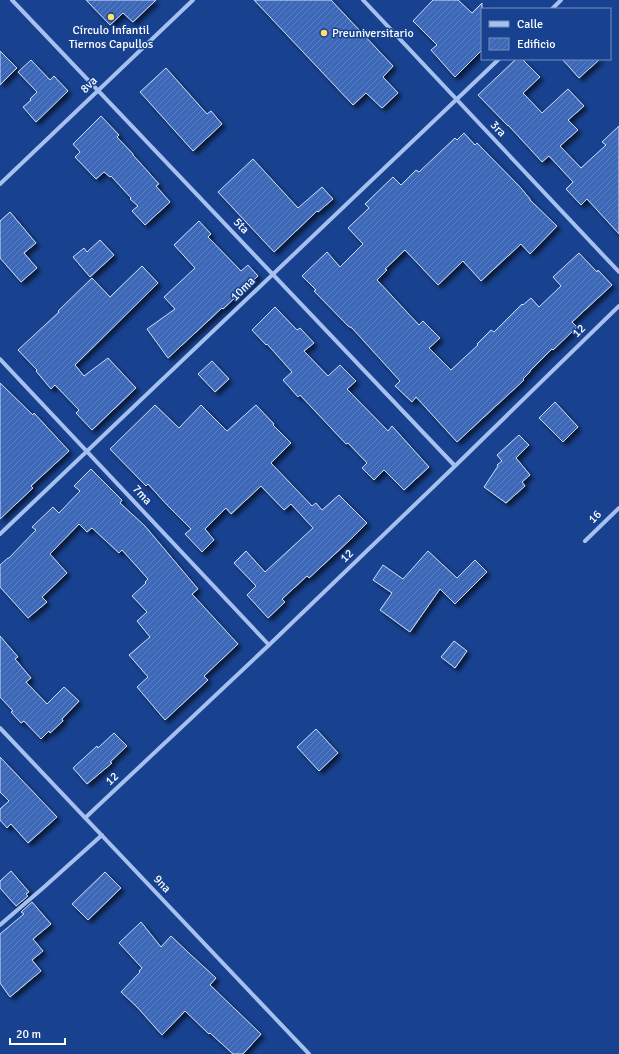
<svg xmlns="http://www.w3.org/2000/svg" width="619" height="1054" viewBox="0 0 619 1054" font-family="Signika,sans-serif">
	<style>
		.building { fill: url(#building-hatch); stroke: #cddefb; filter: url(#shadow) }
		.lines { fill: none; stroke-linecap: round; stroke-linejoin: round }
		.minor { stroke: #a6c1ef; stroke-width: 4 }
		.poi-dot { fill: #ffe165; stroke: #184290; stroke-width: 1.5 }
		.labels { text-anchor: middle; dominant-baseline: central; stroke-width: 3; stroke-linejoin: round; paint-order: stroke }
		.poi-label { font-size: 12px; fill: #fff; stroke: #184290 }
		.street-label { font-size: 12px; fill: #fff; stroke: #184290 }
	</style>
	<defs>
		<pattern id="building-hatch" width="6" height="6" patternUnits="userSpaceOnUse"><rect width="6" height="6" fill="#3d68b7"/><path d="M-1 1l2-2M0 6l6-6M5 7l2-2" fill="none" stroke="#5a7fc2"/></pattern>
		<filter id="shadow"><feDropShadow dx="3.5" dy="3.5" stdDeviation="2" flood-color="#0009"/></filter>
	</defs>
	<rect width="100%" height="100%" fill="#184290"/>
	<!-- building -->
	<path class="building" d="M86,0H156L133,22L123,13L110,25Z
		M254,0H331L393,66L383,77L398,93L382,108L366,93L353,105Z
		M433,0H458L472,13L482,3V50L455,77L431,50L437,45L413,21Z
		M0,51L17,68L0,85Z
		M516,59H522L540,77L523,93L542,113L568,89L584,106L568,120L578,130L560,146L581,168L606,145L602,142L619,126V234L587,199L581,205L566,189L573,182L549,156L542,162L508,125V126L478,95Z
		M562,59H600L579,78Z
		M31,60L50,80L54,76L68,91L36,122L23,107L31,100L30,99L37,92L18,72Z
		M166,68L207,114L211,111L222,124L193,151L140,92Z
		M101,116L119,135L117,137L133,154V155L159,184L156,186L170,202L145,225L132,211L138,206L130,199L131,198L111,176L110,177L104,172L96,179L75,157L80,152L73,144Z
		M464,133L475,145L477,143L521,188L530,199V200L557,226L530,254L521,244L481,281L463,261L438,285L405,250L385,269L387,270L377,280L419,325L423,321L440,338L429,348L451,370L478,345L477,344L491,330L494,332L522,304L523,305L531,298L539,307L561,286L553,277L579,253L597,272L598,270L612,285L572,322L577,327L553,350L552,349L530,371V372L523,379L524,380L457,442L416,397L412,402L395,386L400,381L352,328L348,326L314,291L316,290L302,276L327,252L340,267L363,244L348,228L369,208L365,204L393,177L401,185L416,170L419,172L455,138L457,140Z
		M253,159L298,208L322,187L333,199L318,212L317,211L274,252L218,192Z
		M10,212L36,243L24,253L37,268L21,282L0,258V221Z
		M199,221L211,234L208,237L241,271L248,265L258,276L223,309L222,308L168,358L147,329L175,309L164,297L195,268L174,245Z
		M100,240L114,255L90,277L73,257L84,248L87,252Z
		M142,266L158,283L75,365L84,376L108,358L136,388L92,430L76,413L79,410L55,385L51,389L36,371L37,370L18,350L59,312L58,311L92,278L110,297Z
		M275,307L297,330L300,328L314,343L304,351L328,376L340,365L356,381L347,389L388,431L392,426L429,467L404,490L384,470L374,480L362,468L367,463L348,443L346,444L300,395L298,397L283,380L292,372L267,344L266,345L252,330Z
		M212,361L229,379L215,392L198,374Z
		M0,383L33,415L34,413L69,451L31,486L33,488L0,519Z
		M555,402L578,427L563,442L539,418Z
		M155,405L179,428L201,405L227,431L256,405L274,424L273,425L291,443L271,463L312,506L316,503L322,510L339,495L367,523L349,541L309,578L307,576L282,599L285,602L268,618L247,595L256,586L234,563L246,551L265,572L313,528L291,504L284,510L261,486L231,514L226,508L205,529L214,540L202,552L185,534L191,529L168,506L148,484L146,486L110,449Z
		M519,435L529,445L516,458L530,475L522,482L525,486L506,503L484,487L498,466L497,465L502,461L497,455Z
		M91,469L122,500L120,503L145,526L198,589L192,594L238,644L204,676L208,680L165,720L137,687L148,677L129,655L150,637L137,621L147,612L132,596L146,583L145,582L148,579L122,550L119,553L92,528L87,532L79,524L50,554L67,573L42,597L47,602L28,618L0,587V565L8,558H9L36,530L32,527L53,507L59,513L80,491L74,486Z
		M428,551L457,578L475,560L487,572L455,604L440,589L410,632L380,610L392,593L373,580L383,565L403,579Z
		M0,636L18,657L15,659L31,678L26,682L47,704L64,687L79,701L62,719L63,721L50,733L49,731L41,739L24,721L21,723L11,712L13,711L0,697Z
		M454,641L467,651L455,668L441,657Z
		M316,729L338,753L319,771L297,747Z
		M114,733L127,746L110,762L112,763L87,784L73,768L97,746L98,748Z
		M0,757L57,817L28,843L11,824L7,828L0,820V809L9,801L0,792Z
		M11,871L29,892L26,894L28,896L16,906L0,888V881Z
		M105,872L121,888L88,920L72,904Z
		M32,902L51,924L33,939L43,951L32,960L41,971L10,997L0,983V934L24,914L21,912Z
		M141,922L161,947L171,936L191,955L216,978L210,985L261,1034L243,1054H233L210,1033L209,1034L185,1011L162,1035L137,1007L121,992L140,972L139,971L142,968L119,943Z"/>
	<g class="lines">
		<!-- minor -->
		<path class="minor" d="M12,0L455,466
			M363,0L619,272
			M552,9L561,0
			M0,184L193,0
			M0,359L269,645
			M0,534L499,59
			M585,541L619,508
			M0,728L309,1054
			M85,818L269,645L455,466L619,306
			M0,925L43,888L102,835"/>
	</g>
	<!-- markers -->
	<g class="poi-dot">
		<circle cx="111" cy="17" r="4"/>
		<circle cx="324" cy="33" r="4"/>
	</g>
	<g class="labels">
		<!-- poi labels -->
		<g class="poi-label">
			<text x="111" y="30">Círculo Infantil<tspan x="111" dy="14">Tiernos Capullos</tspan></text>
			<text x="332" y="33" text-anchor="start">Preuniversitario</text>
		</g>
		<!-- street labels -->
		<g class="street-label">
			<text transform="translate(89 85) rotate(-44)">8va</text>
			<text transform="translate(498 129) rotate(47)">3ra</text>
			<text transform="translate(241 226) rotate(46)">5ta</text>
			<text transform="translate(243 289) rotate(-44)">10ma</text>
			<text transform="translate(579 331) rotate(-44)">12</text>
			<text transform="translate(142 495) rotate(47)">7ma</text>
			<text transform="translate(595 517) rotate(-45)">16</text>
			<text transform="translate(347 556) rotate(-44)">12</text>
			<text transform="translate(112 779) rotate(-43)">12</text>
			<text transform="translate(162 884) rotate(47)">9na</text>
		</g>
	</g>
	<!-- legend -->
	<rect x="481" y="8" width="130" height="52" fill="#184290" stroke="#748ebc"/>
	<rect x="489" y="21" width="20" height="6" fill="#a6c1ef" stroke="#748ebc"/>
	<text x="517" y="28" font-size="12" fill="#ffffff">Calle</text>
	<rect x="489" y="38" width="20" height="12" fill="url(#building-hatch)" stroke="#748ebc"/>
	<text x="517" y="48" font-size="12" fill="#ffffff">Edificio</text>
	<!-- scale -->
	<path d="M10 1038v6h55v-6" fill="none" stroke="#ffffff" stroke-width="2"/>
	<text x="16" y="1038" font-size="12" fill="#ffffff" stroke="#184290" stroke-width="3" paint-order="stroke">20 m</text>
</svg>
